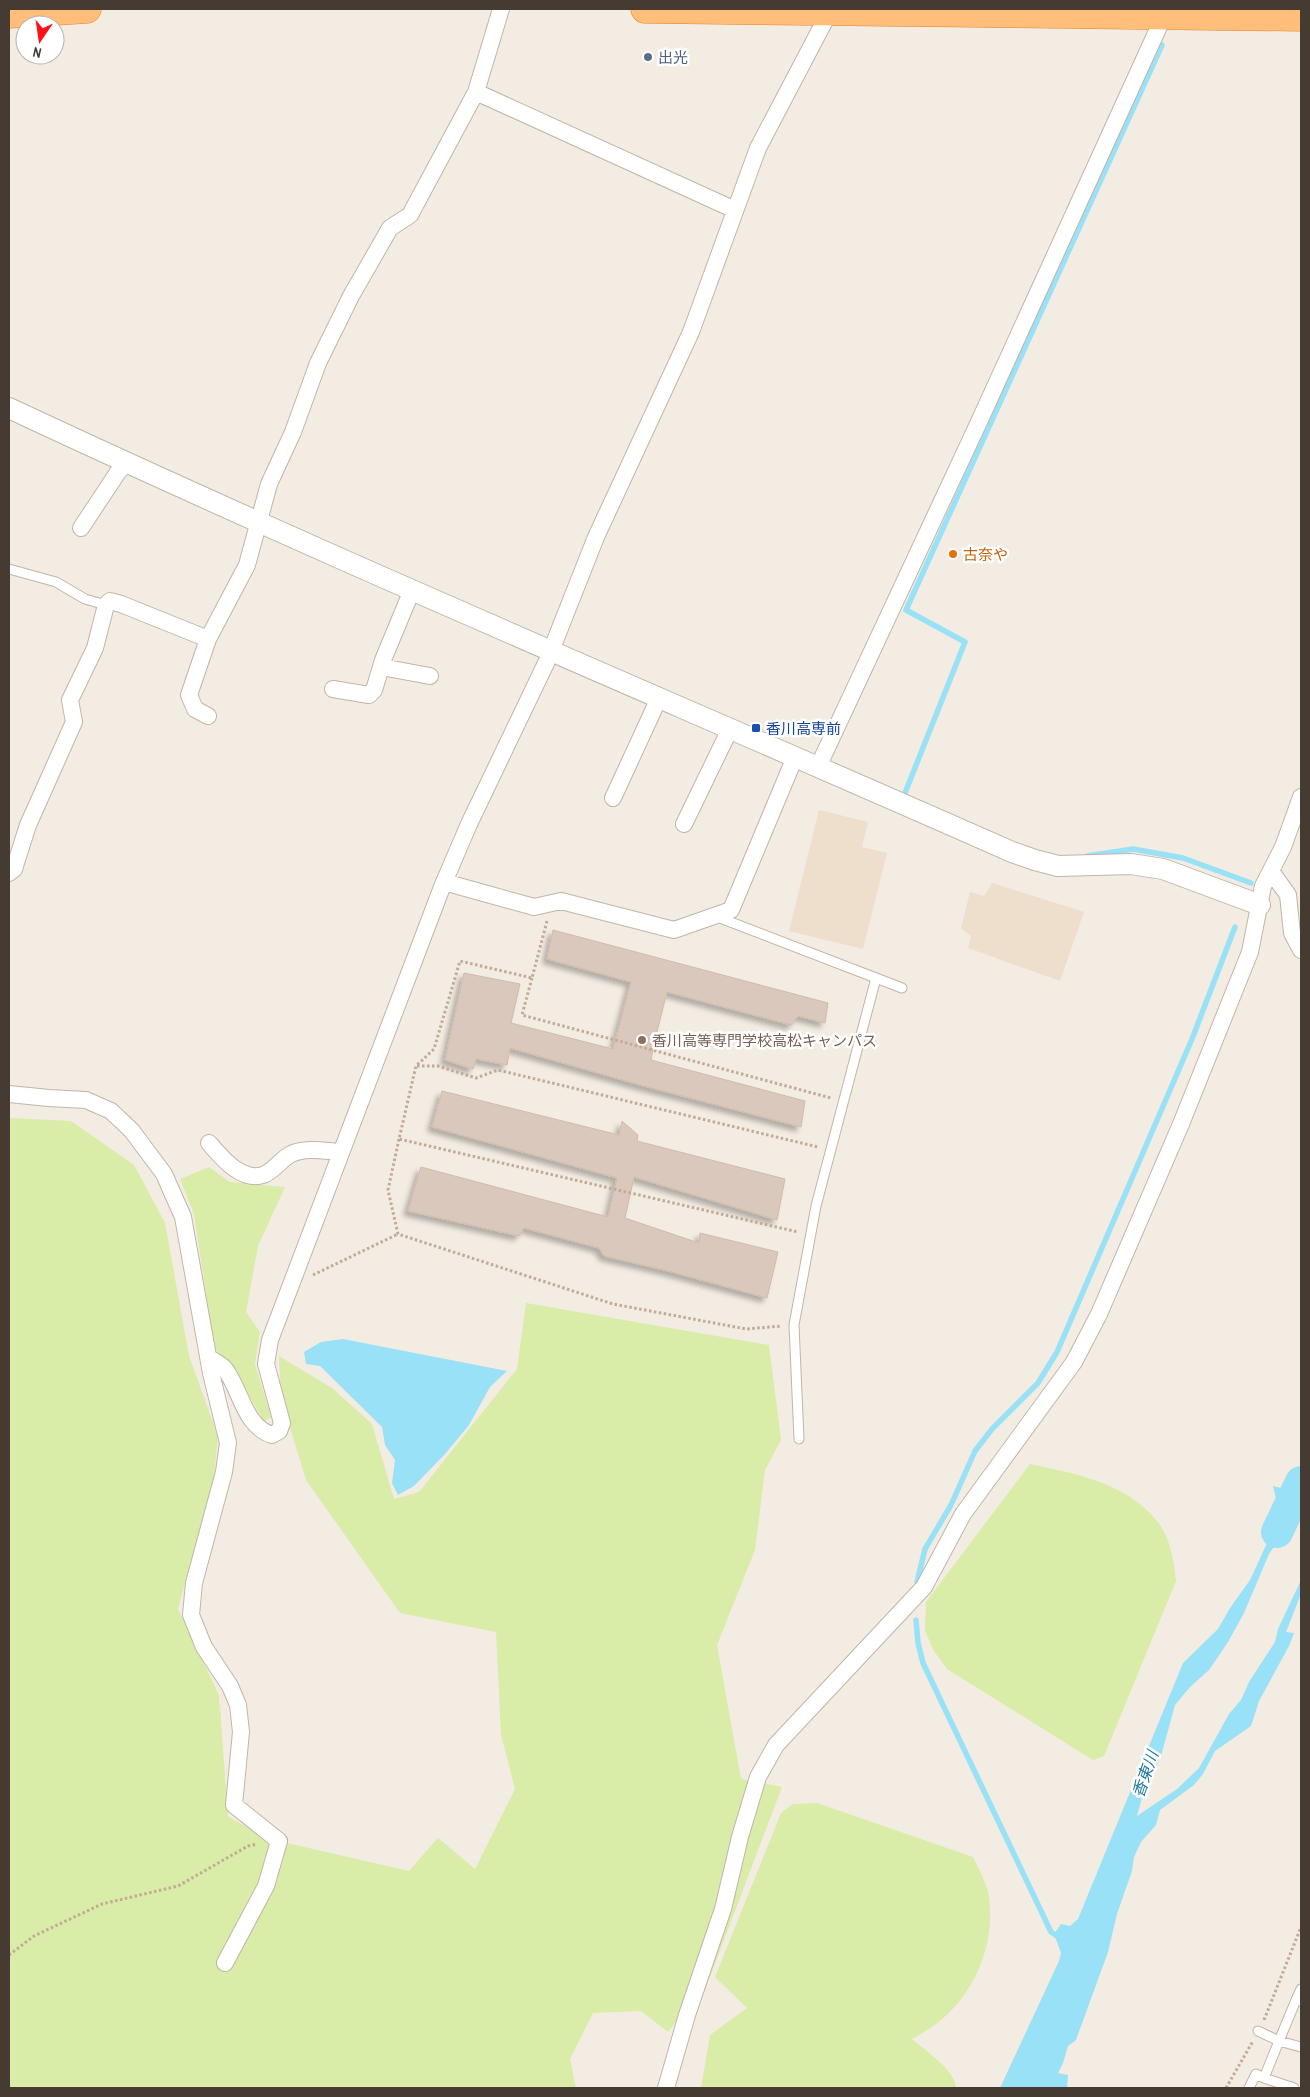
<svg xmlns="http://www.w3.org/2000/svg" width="1310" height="2097" viewBox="0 0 1310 2097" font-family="'Archivo Narrow','Noto Sans JP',sans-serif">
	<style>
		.education { fill: #eedecc }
		.green { fill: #d9eca8 }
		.water { fill: #99e1f6 }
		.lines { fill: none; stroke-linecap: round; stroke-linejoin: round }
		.stream { stroke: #99e1f6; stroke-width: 5.5 }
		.river { stroke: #99e1f6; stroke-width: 32 }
		.building { fill: #d9c8bb; stroke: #d1bbaa; filter: url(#shadow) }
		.service-casing { stroke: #c2b4a8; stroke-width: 11 }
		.minor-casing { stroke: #c2b4a8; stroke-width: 18 }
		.tertiary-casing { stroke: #c2b4a8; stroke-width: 22 }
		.trunk-casing { stroke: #eb7f25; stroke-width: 29 }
		.path { stroke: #c3aa95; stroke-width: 3; stroke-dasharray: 2.5 2.5; stroke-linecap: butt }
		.service { stroke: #fff; stroke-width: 9 }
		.minor { stroke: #fff; stroke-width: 16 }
		.tertiary { stroke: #fff; stroke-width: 20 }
		.trunk { stroke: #ffbe7a; stroke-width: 28 }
		.service-dot { fill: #5c6f8a; stroke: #fff; stroke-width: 2 }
		.food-dot { fill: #e8710a; stroke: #fff; stroke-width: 2 }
		.transit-dot { fill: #1a4fb4; stroke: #fff; stroke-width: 2 }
		.education-dot { fill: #8d6e63; stroke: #fff; stroke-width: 2 }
		.labels { text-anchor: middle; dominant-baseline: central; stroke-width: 5; stroke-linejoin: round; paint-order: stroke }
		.service-label { font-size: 15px; fill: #4e5e75; stroke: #fff; text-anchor: start }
		.food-label { font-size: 15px; fill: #c56008; stroke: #fff; text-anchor: start }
		.transit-label { font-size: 15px; fill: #164399; stroke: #fff; text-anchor: start }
		.education-label { font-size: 15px; fill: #785e54; stroke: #fff; text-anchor: start }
		.water-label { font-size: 16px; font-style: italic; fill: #1f7b99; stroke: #fff }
	</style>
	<defs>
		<filter id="shadow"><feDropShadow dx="-4.5" dy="4.5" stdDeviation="2.5" flood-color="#0004"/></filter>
	</defs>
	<rect width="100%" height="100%" fill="#f3ece3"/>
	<!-- education -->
	<path class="education" d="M819,810L868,822L862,847L887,853L863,949L789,931Z
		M992,883L1084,912L1060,981L968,948L971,936L961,928L970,892L984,896Z"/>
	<!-- green -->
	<path class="green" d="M9,1118L71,1121L134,1165L165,1223L189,1356L218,1436L214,1477L178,1609L219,1695L228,1816L265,1838L409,1871L438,1838L475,1869L515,1789L501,1735L496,1632L400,1613L306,1480L281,1398L279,1356L332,1388L372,1424L394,1499L419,1492L517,1369L526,1303L769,1345L781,1440L765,1470L755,1550L717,1645L741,1779L782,1787L710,1977L668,2032L641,2011L593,2013L570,2059L576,2088H9Z
		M209,1167L230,1182L285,1187L258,1246L246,1312L260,1332L255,1364L271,1417L264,1422L239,1378L214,1347L194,1214L180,1179Z
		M1030,1464C1076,1474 1130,1483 1160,1525C1171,1541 1174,1562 1176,1581L1104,1756L1093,1760L947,1669L934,1651L925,1631L926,1602Z
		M817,1803L973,1857C978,1868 985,1880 988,1892C997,1939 977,1990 941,2020C932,2028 922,2033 912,2039C925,2051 955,2069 956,2088H701L710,2035L747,2008L715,1977L781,1813L793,1804Z"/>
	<!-- water -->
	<path class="water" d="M343,1339L507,1371L490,1387L469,1425L445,1454L414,1486L398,1495L392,1483L395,1460L385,1445L382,1427L320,1366L306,1364L304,1352L321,1342Z
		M1273,1486L1301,1493V1516L1295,1517L1269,1554L1244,1613L1228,1642L1209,1670L1190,1687L1175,1705L1161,1756L1143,1794L1137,1816L1177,1789L1199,1768L1229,1714L1241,1700L1249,1682L1275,1642L1278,1629L1301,1580V1594L1286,1632L1294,1633L1289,1646L1259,1701L1251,1726L1215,1751L1203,1774L1194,1785L1160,1810L1156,1825L1141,1842L1134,1857L1132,1871L1117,1914L1108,1952L1076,2040L1068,2046L1063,2063L1058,2073L1068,2075L1067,2088H1000L1059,1961L1061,1953L1054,1934L1061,1924L1070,1926L1078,1919L1183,1663L1218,1629L1230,1608L1250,1580L1280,1515Z"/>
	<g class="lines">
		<!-- stream -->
		<path class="stream" d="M905,799L903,798L965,642L906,610L1162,45
			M1087,856L1133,849L1183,858L1251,883
			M917,1582L925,1549L951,1505L975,1451L992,1429L1038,1383L1057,1352L1192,1039L1235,927
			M916,1620L918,1643L923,1663L1051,1932L1060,1938"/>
		<!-- river -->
		<path class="river" d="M1277,1532L1301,1482"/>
	</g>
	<!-- building -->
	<path class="building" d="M553,930L828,1003L825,1023L798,1016L791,1025L667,992L654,1043L651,1060L805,1101L801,1127L640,1085L510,1048L507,1065L476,1059L473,1069L445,1060L464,973L520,984L511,1023L613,1049L631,982L547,959Z
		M442,1091L619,1135L622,1121L638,1135L637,1141L785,1179L777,1220L634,1177L625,1218L699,1243L700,1233L778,1252L767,1298L668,1271L604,1256L599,1248L524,1228L519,1236L408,1211L421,1167L608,1217L617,1178L432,1127Z"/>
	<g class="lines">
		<!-- service casing -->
		<g class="service-casing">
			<path id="service" d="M9,569L56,582L85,599L106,605
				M715,916L902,988
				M799,1439L794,1325L816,1206L876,978
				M1296,2000L1301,1989
				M1258,2031L1279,2041L1296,2000L1301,2001
				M1249,2088L1256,2074L1264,2078
				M1294,2088L1264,2078L1279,2041L1301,2047"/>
		</g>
		<!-- minor casing -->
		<g class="minor-casing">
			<path id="minor" d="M501,9L476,92L735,210
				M81,528L118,472L127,463
				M208,639L189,695L195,709L208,716
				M381,667L430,676
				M333,689L369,695L374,690L383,660L412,590
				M818,767L978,424L1167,9
				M613,798L659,698
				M684,824L730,729
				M1271,871L1288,895L1292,933L1301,950
				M9,873L14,869L28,825L74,722L70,700L95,648L106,605L110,601L121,604L208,639L247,565L269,484L293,432L318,363L351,296L390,228L410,215L476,92
				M444,882L534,907L561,901L674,930L731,910L795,757
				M9,1094L49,1098L86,1100L111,1111L132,1131L164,1174L183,1217L211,1373L228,1443L224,1472L194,1583L191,1615L204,1647L230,1686L238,1705L241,1732L234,1805L279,1841L266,1886L225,1963
				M209,1143C221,1157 241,1182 263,1175C273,1172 281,1159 291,1154C306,1147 325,1151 341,1152
				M208,1357C213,1361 221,1364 225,1369C241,1390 244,1426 272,1435L279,1431L282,1423L266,1364L270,1340L442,887L469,824L547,661L596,537L691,332L758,148L831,9
				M666,2088L687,2015L723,1909L740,1837L758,1777L776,1745L924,1587L963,1514L1074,1362L1099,1314L1181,1124L1250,952L1263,886L1283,847L1301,797"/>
		</g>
		<!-- tertiary casing -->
		<g class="tertiary-casing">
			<path id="tertiary" d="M9,408C340,563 677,704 1012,852L1035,860L1058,866L1131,864L1163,869L1260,905"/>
		</g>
		<!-- trunk casing -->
		<g class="trunk-casing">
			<path id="trunk" d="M645,9L1301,17
				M9,14L87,9"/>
		</g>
		<!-- path -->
		<path class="path" d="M547,921L532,978L460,961L434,1049L416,1066L399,1139L798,1232
			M532,978L522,1015L831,1098
			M417,1066H438L476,1078L498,1070L818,1147
			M399,1139L388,1190L398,1234L613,1304L746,1329L782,1326
			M313,1275L398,1234
			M9,1955L34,1936L102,1904L178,1886L248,1846L257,1844
			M1264,2020L1301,1927
			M1226,2088L1253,2041"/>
		<!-- service -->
		<use href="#service" class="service"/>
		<!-- minor -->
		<use href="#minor" class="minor"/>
		<!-- tertiary -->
		<use href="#tertiary" class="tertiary"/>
		<!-- trunk -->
		<use href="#trunk" class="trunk"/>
	</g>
	<!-- markers -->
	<circle class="service-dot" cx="648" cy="57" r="5"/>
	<circle class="food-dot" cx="953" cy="554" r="5"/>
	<rect class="transit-dot" x="751" y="723" width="10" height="10" rx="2.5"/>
	<circle class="education-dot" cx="642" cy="1040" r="5"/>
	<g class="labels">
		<!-- service labels -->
		<g class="service-label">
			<text x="658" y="57">出光</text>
		</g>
		<!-- food labels -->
		<g class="food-label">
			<text x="963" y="554">古奈や</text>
		</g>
		<!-- transit labels -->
		<g class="transit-label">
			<text x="766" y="728">香川高専前</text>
		</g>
		<!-- education labels -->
		<g class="education-label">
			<text x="652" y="1040">香川高等専門学校高松キャンパス</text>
		</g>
		<!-- water labels -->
		<g class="water-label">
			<text transform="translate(1145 1774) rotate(-71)">香東川</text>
		</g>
	</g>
	<!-- border -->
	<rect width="1310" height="2097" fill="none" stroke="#463b33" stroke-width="20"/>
	<!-- north arrow -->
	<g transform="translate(40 40) rotate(193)"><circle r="24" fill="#ffffff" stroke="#b5b1ad"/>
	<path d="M0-4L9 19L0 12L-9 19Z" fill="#ff0f16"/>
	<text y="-8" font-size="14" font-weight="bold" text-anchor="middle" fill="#463b33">N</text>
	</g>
</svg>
